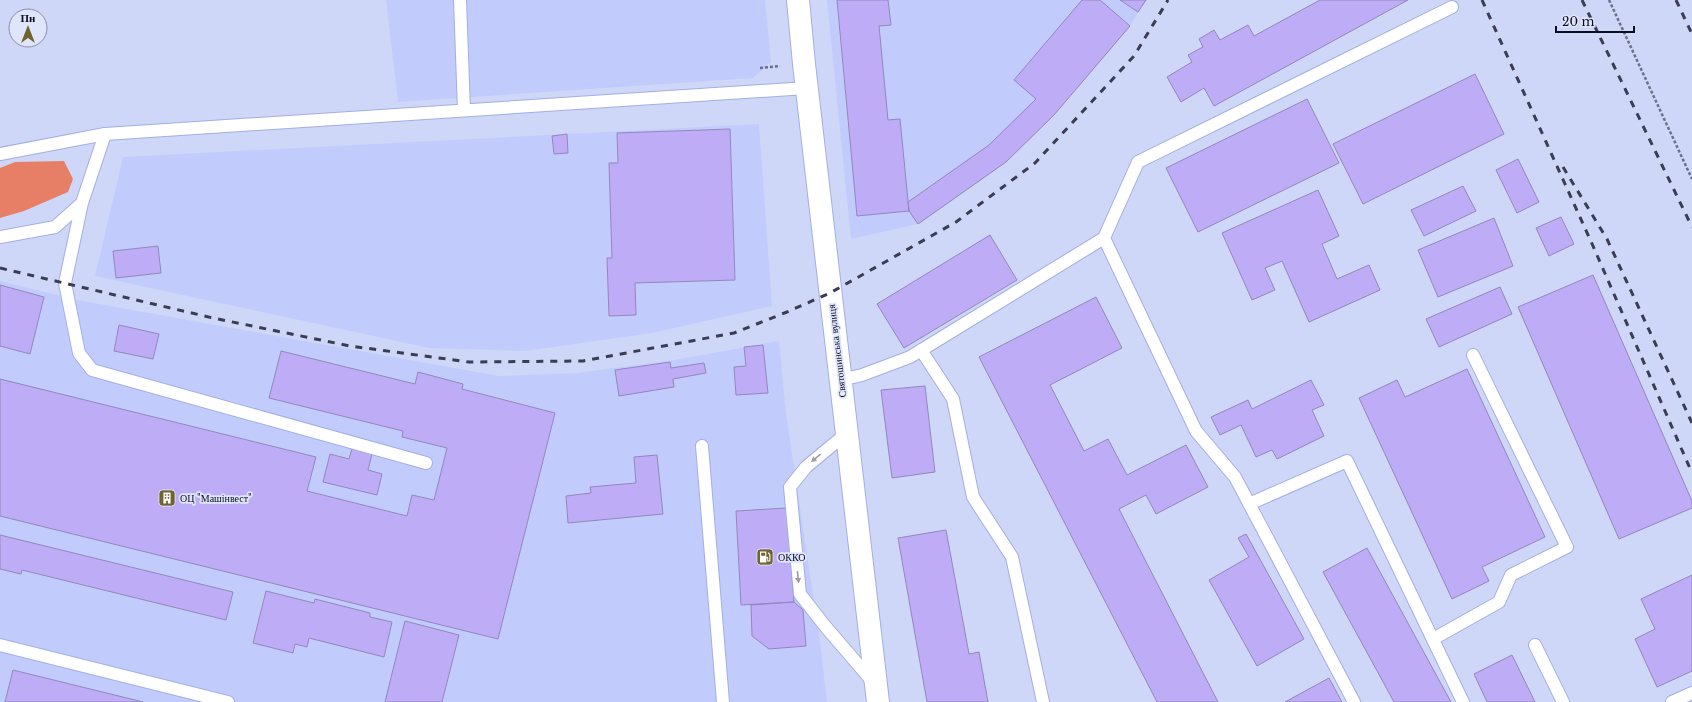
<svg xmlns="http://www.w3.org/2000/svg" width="1692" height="702" viewBox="0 0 1692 702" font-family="'Libre Baskerville',serif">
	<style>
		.built { fill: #c1ccfd }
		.forest { fill: #e67f66 }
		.building { fill: #beacf7; stroke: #9387ba }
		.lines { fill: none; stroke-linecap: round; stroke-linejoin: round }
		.lane-casing { stroke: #a3aee3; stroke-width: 14 }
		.secondary-casing { stroke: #a3aee3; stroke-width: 24 }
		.path { stroke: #6b7089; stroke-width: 2.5; stroke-dasharray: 3 2; stroke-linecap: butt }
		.lane { stroke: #fff; stroke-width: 12 }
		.secondary { stroke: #fff; stroke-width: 22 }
		.rail { stroke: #393c53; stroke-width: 3; stroke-dasharray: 7 7; stroke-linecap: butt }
		.oneway { fill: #9d9ea5 }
		.labels { text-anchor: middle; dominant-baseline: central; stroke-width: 3.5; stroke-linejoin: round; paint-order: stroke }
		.street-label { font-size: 10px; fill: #0a0c1f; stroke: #dfe5fb }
		.poi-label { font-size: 10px; fill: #0a0c1f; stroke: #dfe5fb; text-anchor: start }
	</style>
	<rect width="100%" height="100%" fill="#cfd7f8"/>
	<!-- built -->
	<path class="built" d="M386,0H765L771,62L753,78L398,102Z
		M827,0H1146L1130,26L1054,115L1006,162L918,224L851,239Z
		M759,124L772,306L652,333L525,351L429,348L95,276L123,157Z
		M0,281L77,300L499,376L577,373L674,360L779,341L786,413L821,649L827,702H0Z"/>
	<!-- forest -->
	<path class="forest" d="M64,161L73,179L68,192L24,211L0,218V168L15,162Z"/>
	<!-- building -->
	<path class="building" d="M837,0H888L891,25L879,26L888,120L900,119L909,211L857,216Z
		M1082,0H1100L1130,26L1054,115L1006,162L918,224L909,211L908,202L989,145L1036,99L1014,80Z
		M1120,0H1146L1138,12Z
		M1320,0H1408L1214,106L1204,88L1181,102L1167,77L1192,62L1188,55L1203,47L1199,39L1214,30L1220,40L1248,25L1254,36Z
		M1475,74L1504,134L1363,204L1333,144Z
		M1307,99L1339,163L1198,232L1166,168Z
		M730,129L735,280L635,283L636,315L609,316L607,258H612L609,163H618L617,133Z
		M567,134L568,153L554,154L552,136Z
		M1518,159L1539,202L1517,213L1496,170Z
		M1463,186L1476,211L1424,236L1411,210Z
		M1318,190L1339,236L1322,244L1337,279L1369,265L1380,290L1309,322L1282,261L1265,268L1275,290L1252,300L1222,233Z
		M1561,217L1574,244L1549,256L1536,228Z
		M1494,218L1513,266L1438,297L1418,250Z
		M990,235L1017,280L904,348L877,304Z
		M158,246L161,273L116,278L113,251Z
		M1593,275L1692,501V508L1619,539L1518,307Z
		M0,285L44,297L30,354L0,346Z
		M1500,287L1512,314L1439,347L1426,319Z
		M1096,297L1122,348L1050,385L1084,451L1108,439L1127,475L1186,445L1208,487L1156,514L1146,495L1119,509L1218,702H1157L979,357Z
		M119,325L159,334L153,359L114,351Z
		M763,345L768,393L736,395L734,367L746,366L744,347Z
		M281,351L415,384L418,372L463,384L462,389L555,413L498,639L0,516V379L316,457L307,491L407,516L412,495L434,500L447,448L402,437L403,431L269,398Z
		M670,362L671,368L704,363L706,373L673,379L674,387L619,396L615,370Z
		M1467,369L1545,537L1482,567L1489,581L1452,599L1359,398L1397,380L1405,397Z
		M1311,380L1324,405L1312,410L1324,436L1277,459L1272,450L1256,457L1241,425L1220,435L1211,417L1248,400L1252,409Z
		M925,386L935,472L892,478L881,390Z
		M353,445L373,450L368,470L382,474L377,495L323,482L330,454L349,459Z
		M657,455L663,514L568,523L566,496L591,493L590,487L636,483L634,457Z
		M787,508L794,602L741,605L736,511Z
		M946,530L969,654L979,652L988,702H927L898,538Z
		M1246,534L1304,639L1257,666L1209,580L1249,557L1238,538Z
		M0,535L233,592L226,620L22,570L21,574L0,569Z
		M1367,548L1451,702H1394L1323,572Z
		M1692,575V671L1657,687L1635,639L1655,629L1641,599Z
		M266,591L314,603L315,599L370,613V617L392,622L384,657L309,638L307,647L295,644L293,653L253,643Z
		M794,602L803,610L806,646L769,649L752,636L751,605Z
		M405,621L459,635L442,702H385Z
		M1512,655L1535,702H1487L1474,674Z
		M13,670L143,702H5Z
		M1329,678L1342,702H1285Z"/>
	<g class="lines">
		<!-- lane casing -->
		<g class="lane-casing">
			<path id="lane" d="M460,0L464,110
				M0,154L105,134L807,88
				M82,203L65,283L79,353L92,370L426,463
				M0,237L55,227L82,203L105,134
				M1104,238L1196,431L1235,477L1354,702
				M921,350L953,399L973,497L1012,557L1043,702
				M840,380L862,375L910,357L1104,238L1138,162L1452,7
				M847,433L806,467L790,487L800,594L825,626L873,682
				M702,446L723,702
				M1249,504L1347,461L1463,702
				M1433,639L1499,602L1511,575L1567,547L1473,355
				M0,645L228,702
				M1535,645L1563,702
				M1672,702L1692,693"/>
		</g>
		<!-- secondary casing -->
		<g class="secondary-casing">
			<path id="secondary" d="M798,0L804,64L878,702"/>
		</g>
		<!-- path -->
		<path class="path" d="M1609,0L1692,179
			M760,68L780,66"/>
		<!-- lane -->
		<use href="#lane" class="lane"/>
		<!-- secondary -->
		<use href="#secondary" class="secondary"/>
		<!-- rail -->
		<path class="rail" d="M1482,0L1593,246L1692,473
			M1582,0L1692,227
			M1676,0L1692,34
			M1563,167L1607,239L1692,423
			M0,268L213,318L350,346L469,362L583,361L734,333L787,312L830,293L956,222L1035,163L1134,56L1168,0"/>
	</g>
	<!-- one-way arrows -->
	<defs><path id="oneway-solid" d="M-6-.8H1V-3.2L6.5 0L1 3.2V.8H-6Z"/></defs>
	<g class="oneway">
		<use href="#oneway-solid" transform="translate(816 458) rotate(141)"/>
		<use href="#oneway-solid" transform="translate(798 577) rotate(84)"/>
	</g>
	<!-- icons -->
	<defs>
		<g id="building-square" transform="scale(0.9)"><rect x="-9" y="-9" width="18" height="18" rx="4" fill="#706330" stroke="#dfe5fb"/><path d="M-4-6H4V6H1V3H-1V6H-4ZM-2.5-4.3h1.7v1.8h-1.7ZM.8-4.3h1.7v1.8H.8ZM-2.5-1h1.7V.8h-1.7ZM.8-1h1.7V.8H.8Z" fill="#fff"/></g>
		<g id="fuel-square" transform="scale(0.9)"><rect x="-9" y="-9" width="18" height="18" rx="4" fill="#706330" stroke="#dfe5fb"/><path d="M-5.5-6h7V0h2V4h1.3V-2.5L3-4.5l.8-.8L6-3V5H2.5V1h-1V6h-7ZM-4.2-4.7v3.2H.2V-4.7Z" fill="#fff"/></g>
	</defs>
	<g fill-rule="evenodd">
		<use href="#building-square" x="167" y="498"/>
		<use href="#fuel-square" x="765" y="557"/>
	</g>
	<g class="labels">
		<!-- street labels -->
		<g class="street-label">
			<text transform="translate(837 351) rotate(-97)">Святошинська вулиця</text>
		</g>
		<!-- poi labels -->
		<g class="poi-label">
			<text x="180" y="498">ОЦ "Машінвест"</text>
			<text x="778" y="557">ОККО</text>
		</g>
	</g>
	<!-- north arrow -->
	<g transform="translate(28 28)"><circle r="19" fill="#dfe5fb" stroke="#8a8ea3"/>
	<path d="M0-3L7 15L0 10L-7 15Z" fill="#706330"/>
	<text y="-6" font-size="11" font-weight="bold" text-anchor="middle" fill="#0a0c1f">Пн</text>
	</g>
	<!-- scale -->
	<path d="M1556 26v6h78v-6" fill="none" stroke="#0a0c1f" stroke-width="2"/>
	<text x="1562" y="26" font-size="12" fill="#0a0c1f" stroke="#dfe5fb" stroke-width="3" paint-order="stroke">20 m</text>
</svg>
